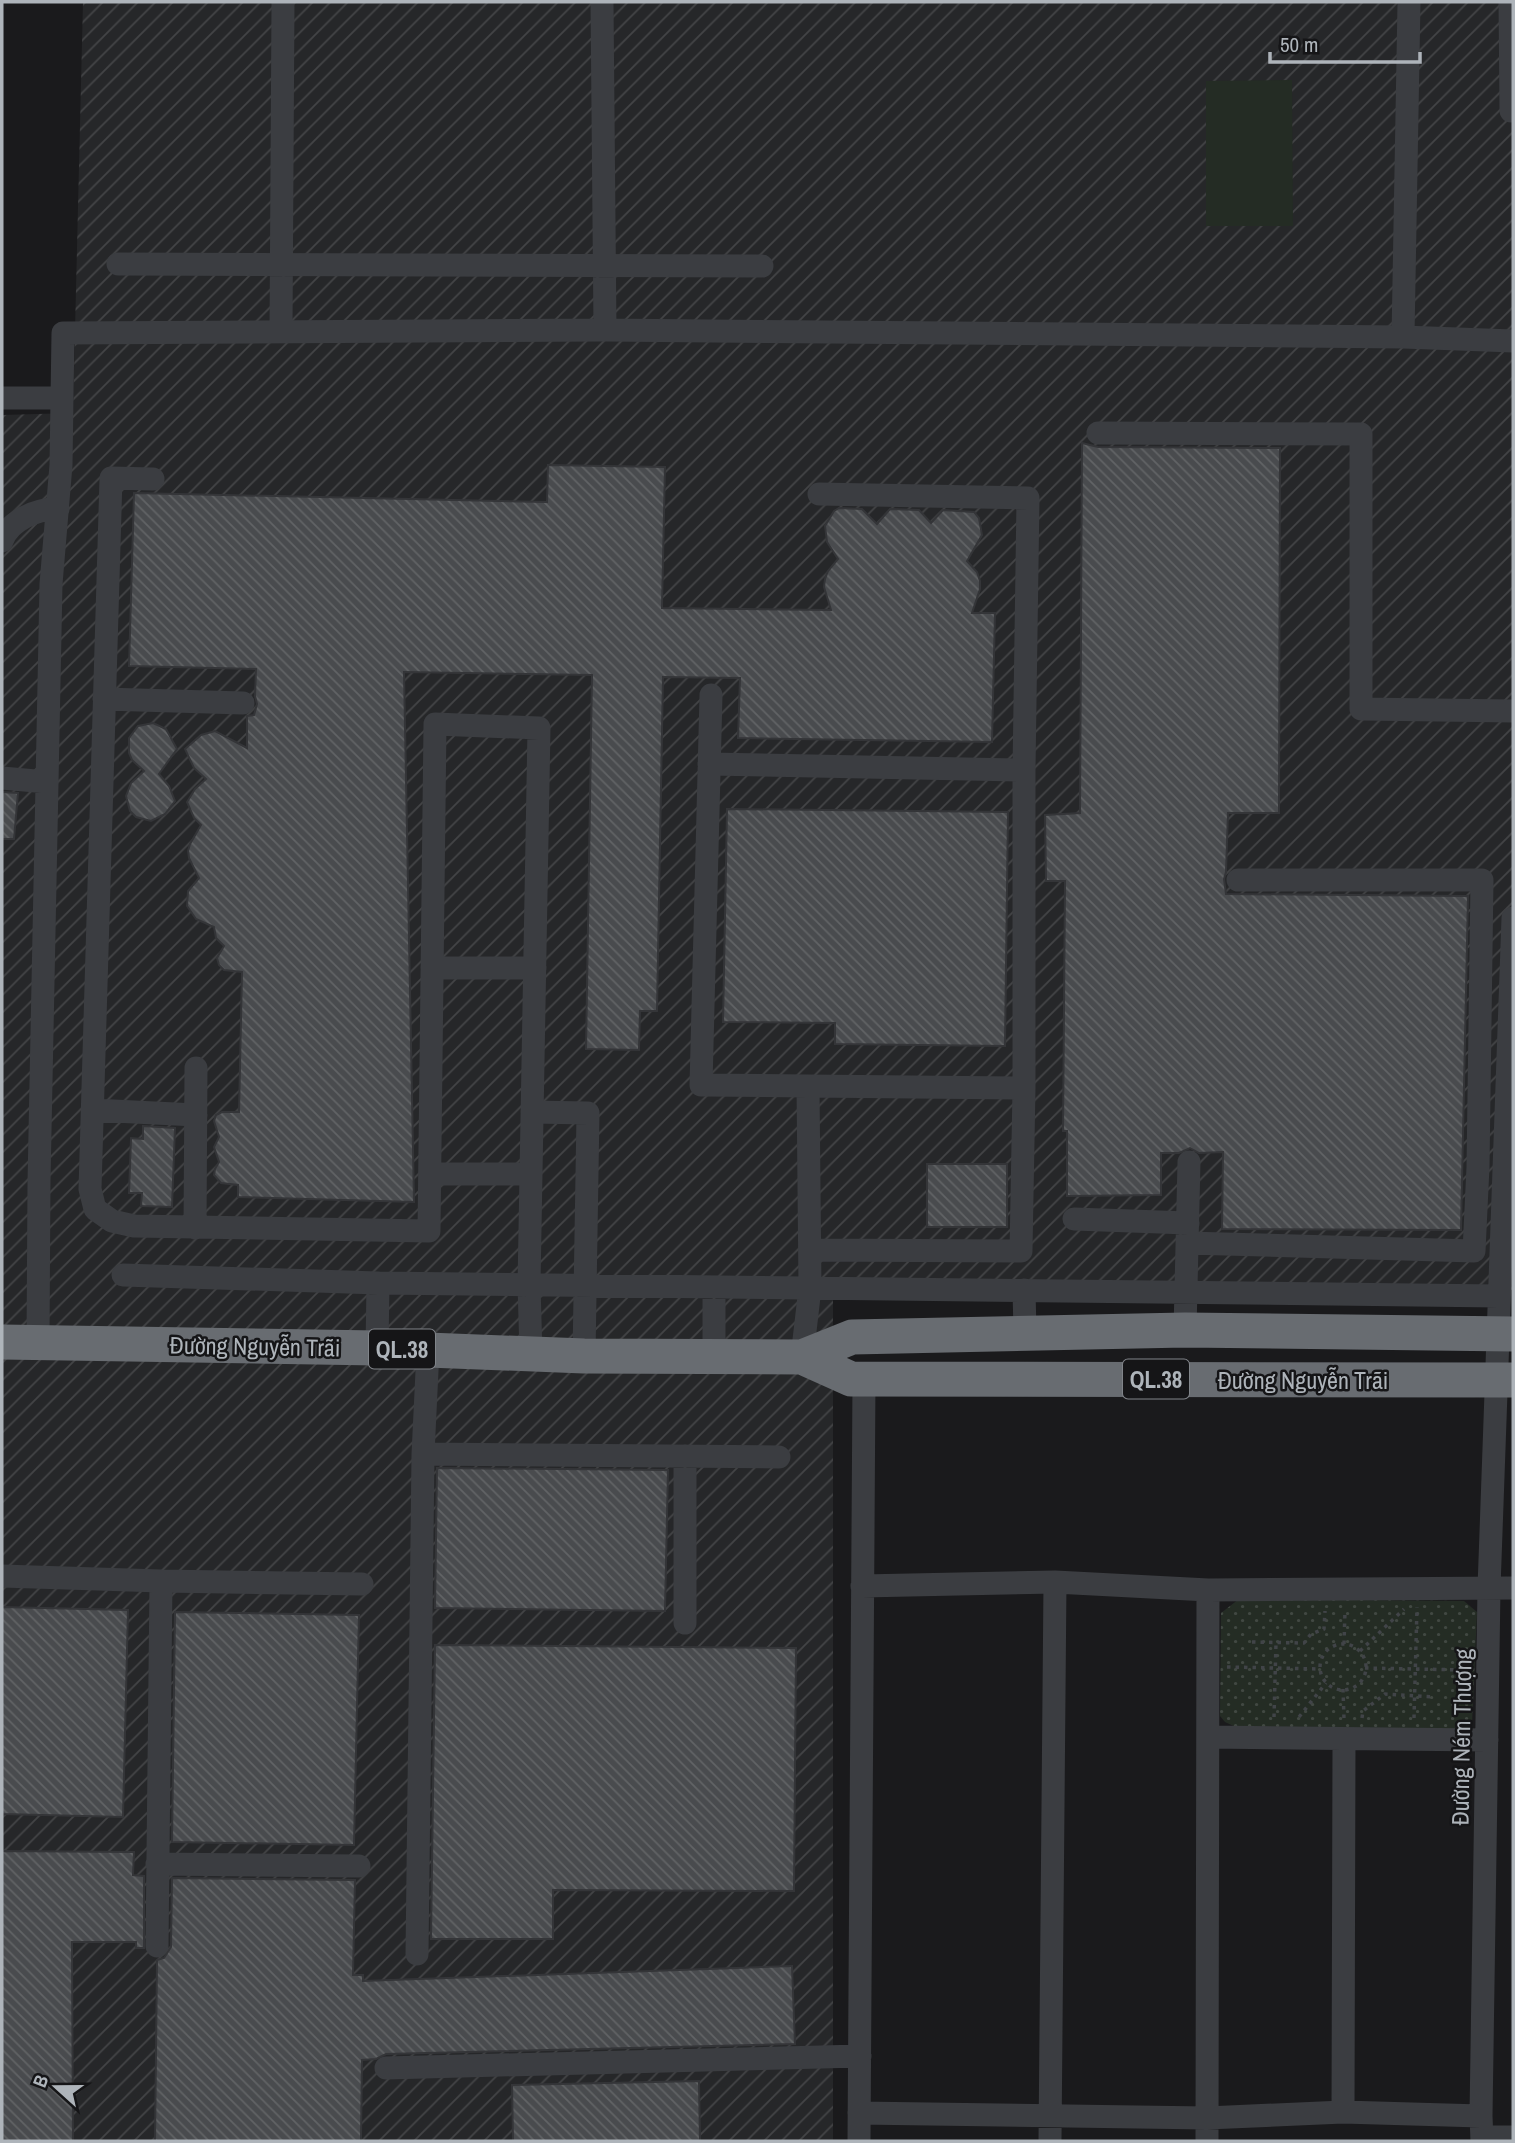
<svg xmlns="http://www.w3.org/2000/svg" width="1515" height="2143" viewBox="0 0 1515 2143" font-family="'Archivo Narrow',sans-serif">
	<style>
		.industrial { fill: url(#industrial-furrows) }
		.grass { fill: url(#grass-dots) }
		.garden { fill: #242c24 }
		.building { fill: url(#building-back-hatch); stroke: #343538; stroke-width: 2 }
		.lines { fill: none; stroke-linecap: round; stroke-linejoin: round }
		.path { stroke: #414448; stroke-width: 3.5; stroke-dasharray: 3.5 5; stroke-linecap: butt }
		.minor { stroke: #3b3d41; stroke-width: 23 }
		.highway { stroke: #686c71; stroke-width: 35 }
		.labels { text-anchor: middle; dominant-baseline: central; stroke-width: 5; stroke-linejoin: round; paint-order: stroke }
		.shield { fill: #151517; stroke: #808489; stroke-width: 2 }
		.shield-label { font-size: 23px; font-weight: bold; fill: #aeb4ba }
		.street-label { font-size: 24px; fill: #aeb4ba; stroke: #151517 }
	</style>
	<defs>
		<pattern id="industrial-furrows" width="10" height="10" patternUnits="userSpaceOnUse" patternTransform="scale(1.75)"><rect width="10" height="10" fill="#262729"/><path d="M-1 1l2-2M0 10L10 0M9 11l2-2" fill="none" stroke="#434446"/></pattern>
		<pattern id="grass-dots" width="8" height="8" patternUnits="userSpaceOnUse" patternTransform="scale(1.75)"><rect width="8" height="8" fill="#242c24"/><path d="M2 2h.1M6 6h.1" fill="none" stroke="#414842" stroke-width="1.8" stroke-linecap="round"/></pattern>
		<pattern id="building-back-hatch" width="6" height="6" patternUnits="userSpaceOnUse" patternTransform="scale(1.75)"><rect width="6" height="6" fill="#494b4e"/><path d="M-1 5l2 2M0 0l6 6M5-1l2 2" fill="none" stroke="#616365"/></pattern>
	</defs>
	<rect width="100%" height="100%" fill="#1a1a1c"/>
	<!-- industrial -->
	<path class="industrial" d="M83,2H1513V1290L833,1281V2141H2V415L73,413Z"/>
	<!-- grass -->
	<path class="grass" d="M1239,1599L1464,1601L1477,1612L1472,1724L1462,1734L1240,1729L1225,1722L1220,1716L1221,1613Z"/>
	<!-- garden -->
	<path class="garden" d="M1292,80L1293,226H1206V81Z"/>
	<!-- building -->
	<path class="building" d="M1082,443L1098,447L1280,448L1279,813H1228L1226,872L1224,879L1226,894L1468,896L1461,1230L1222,1229L1223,1152L1199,1153L1190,1148L1179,1153H1161V1195L1067,1196V1131H1063L1065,881H1046L1045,815L1080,813Z
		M548,465L665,467L662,608L831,610L824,587L825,579L828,571L838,559L827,542L825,526L834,511L839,508L862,509L877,524L890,509L919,510L931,523L943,510L974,512L979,518L982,535L967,561L977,572L980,581V589L972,613H995L992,742L738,738L740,678L663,677L657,1011H640L639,1050L586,1049L592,675L404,672L414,1202L238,1197V1185L221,1183L214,1175L215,1169L219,1162L214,1147L219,1137L214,1121L216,1115L222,1112H239L242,972L224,970L219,965L217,958L224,946L216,938L214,927L196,919L187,906L188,891L199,878L189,858L188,851L190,844L201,825L194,818L187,802L195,789L206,779L194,768L185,749L201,735L215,731L247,748V716L254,715L257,704L255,696L256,669L129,666L134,493L547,502Z
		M153,723L166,729L177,749L159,774L169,786L175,801L165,814L151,821L136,817L130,811L126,796L131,783L144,771L132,760L129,753V738L138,726Z
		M2,792L18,793L14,839H2Z
		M727,809L1008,812L1005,1046L835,1044V1023L723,1022Z
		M143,1126L175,1128L172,1207L141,1206L142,1193H129L131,1138L143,1139Z
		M927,1164H1007V1227H927Z
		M437,1468L668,1470L665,1611L435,1608Z
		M2,1607L128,1610L123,1817L2,1814Z
		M175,1612L359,1615L354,1845L172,1842Z
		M435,1645L796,1648L794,1891L553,1890V1939H431Z
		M2,1851L134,1852L133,1875L144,1876V1948H136V1942H72L73,2141H2Z
		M172,1878L355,1880L353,1975H363V1981L792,1966L795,2044L386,2054L376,2059L362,2060L361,2141H155L157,1960L164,1958L171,1947Z
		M699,2081L700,2141H513L512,2085Z"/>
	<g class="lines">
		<!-- path -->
		<path class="path" d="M1252,1642L1304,1643L1311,1634L1324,1629L1325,1611
			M1344,1644L1345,1611
			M1320 1667a23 23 0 1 1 46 0a23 23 0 1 1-46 0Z
			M1360,1651L1404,1609
			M1227,1667L1320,1669
			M1365,1668L1468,1670
			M1343,1689L1344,1719
			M1274,1717L1276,1643
			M1299,1717L1326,1683
			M1362,1718L1363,1711L1385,1694L1435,1697
			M1414,1718L1417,1607"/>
		<!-- minor -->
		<path class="minor" d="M602,2L605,330
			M1510,2L1511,111
			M118,264L762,266
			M281,331L283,2
			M1403,337L1409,2
			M2,398H61
			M1098,433L1361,434V709L1513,711
			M153,479L111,478L90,1189L95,1209L112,1221L134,1226L429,1231L435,724L539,728L529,1285L531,1354
			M819,494L1028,498L1024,770
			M2,541C9,521 37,508 58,509
			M711,695L701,1085L808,1086
			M104,699L243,703
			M709,764L1024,770V1088L1021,1251L810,1250
			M2,778L47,782
			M432,968H535
			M93,1110L196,1115
			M532,1112L588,1113L584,1356
			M430,1174H531
			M1074,1219L1188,1223
			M195,1228L196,1068
			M1187,1243L1474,1251L1478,1167L1482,880H1238
			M123,1275L378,1283
			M714,1287V1356
			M1024,1290L1025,1332
			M1185,1330L1189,1162
			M38,1342L39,1182L51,584L61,465L63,333L605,330L1403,337L1513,341
			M377,1348L378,1283L1499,1296
			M802,1357L810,1288L808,1086L1024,1088
			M423,1454L779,1457
			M2,1576L161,1581L157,1946
			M161,1581L362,1584
			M862,1586L1055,1582L1208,1590L1513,1588
			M685,1623V1456
			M1209,1737L1487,1740
			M157,1864L359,1866
			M417,1954L423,1454L428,1350
			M386,2068L860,2056
			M1343,2112L1344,1740
			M859,2113L1207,2118L1343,2112L1481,2116
			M1482,2137H1513
			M859,2141L864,1379
			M1050,2141L1055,1582
			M1207,2141L1208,1590
			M1482,2141L1481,2116L1489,1588L1513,918"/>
		<!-- highway -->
		<path class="highway" d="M2,1342L377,1348L584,1356L802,1357L851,1379L1513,1380
			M802,1357L852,1337L1185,1330L1513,1334"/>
	</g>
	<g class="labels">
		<!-- shield labels -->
		<g class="shield">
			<rect x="369" y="1329.5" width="66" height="39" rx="5"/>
			<rect x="1123" y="1359.5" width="66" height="39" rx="5"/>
		</g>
		<g class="shield-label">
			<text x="402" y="1349">QL.38</text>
			<text x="1156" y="1379">QL.38</text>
		</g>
		<!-- street labels -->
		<g class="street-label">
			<text transform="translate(255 1346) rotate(1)">Đường Nguyễn Trãi</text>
			<text x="1303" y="1380">Đường Nguyễn Trãi</text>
			<text transform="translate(1461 1737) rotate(-89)">Đường Ném Thượng</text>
		</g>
	</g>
	<!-- border -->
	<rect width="1515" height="2143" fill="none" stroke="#aeb4ba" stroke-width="7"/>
	<!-- north arrow -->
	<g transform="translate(56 2087) rotate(291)" stroke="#151517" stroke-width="5" paint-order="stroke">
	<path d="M0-5L12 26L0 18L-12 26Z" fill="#aeb4ba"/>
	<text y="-10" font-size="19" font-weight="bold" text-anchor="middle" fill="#aeb4ba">B</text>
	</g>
	<!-- scale -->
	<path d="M1270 52v10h150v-10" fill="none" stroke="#aeb4ba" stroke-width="3.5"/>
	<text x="1280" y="52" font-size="21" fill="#aeb4ba" stroke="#151517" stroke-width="5" paint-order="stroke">50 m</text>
</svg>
